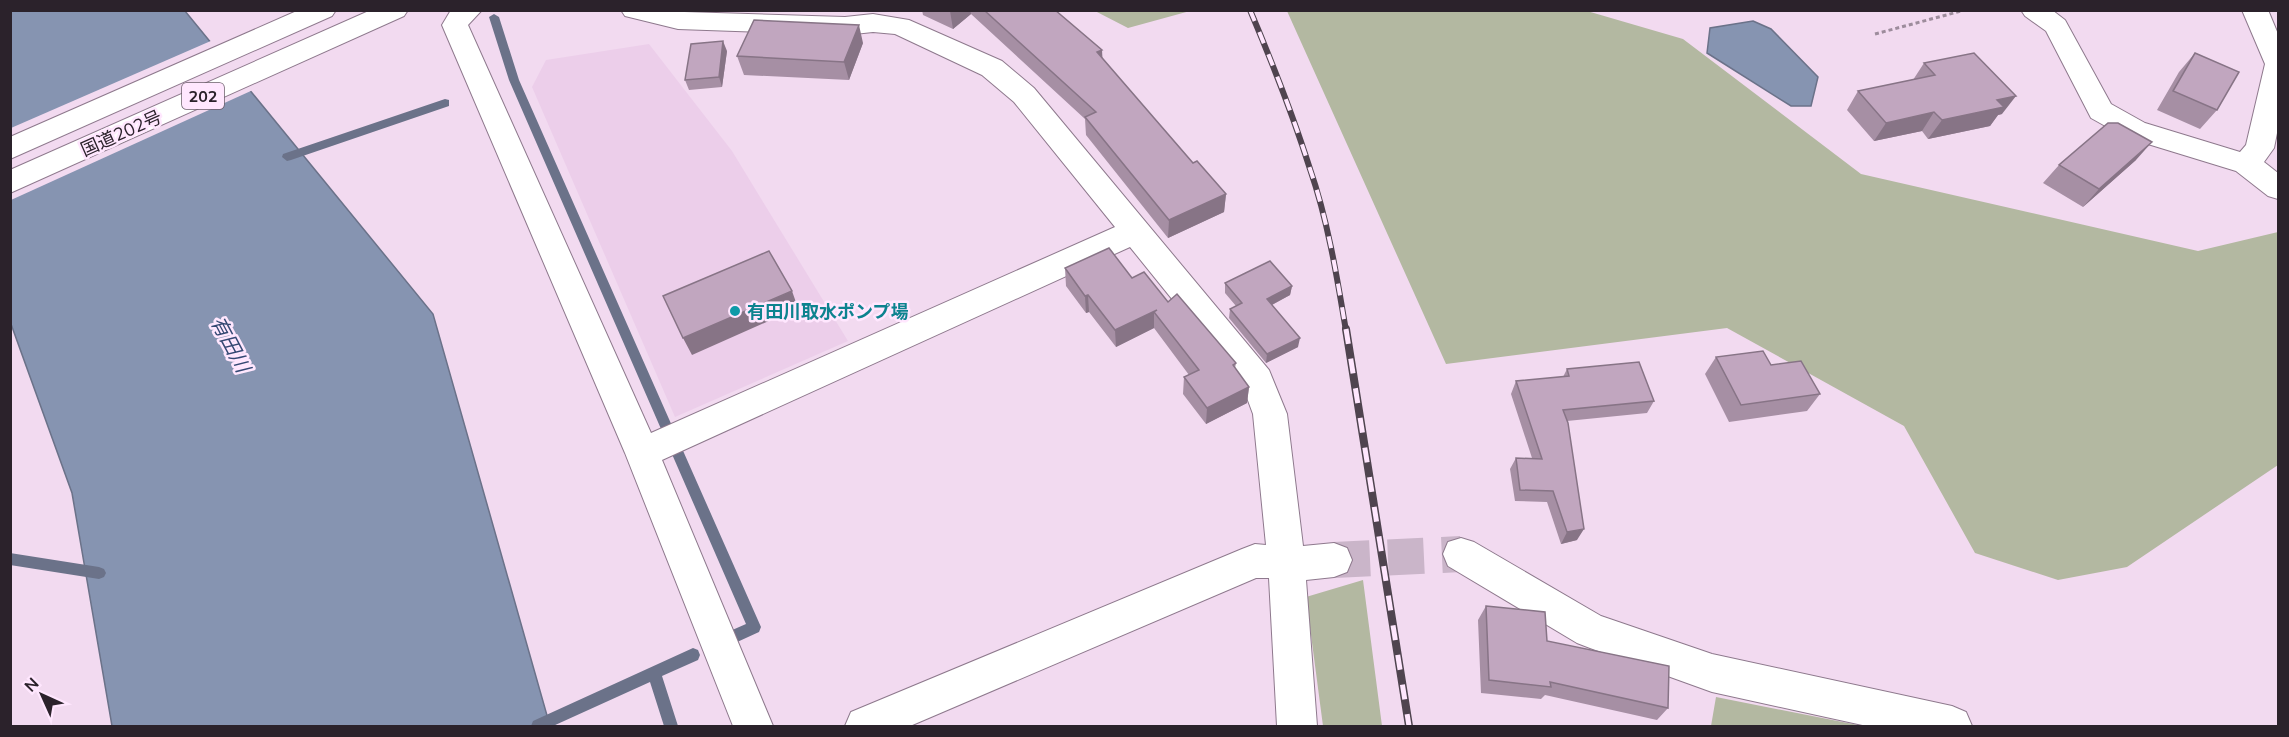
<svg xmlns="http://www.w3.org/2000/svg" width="2289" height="737" viewBox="0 0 2289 737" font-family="Mulish,'Noto Sans JP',sans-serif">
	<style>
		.built { fill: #ecceea }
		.green { fill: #b3b8a1 }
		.water { fill: #8694b1; stroke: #6b7289; stroke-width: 1.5 }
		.pier { fill: #f2daf0 }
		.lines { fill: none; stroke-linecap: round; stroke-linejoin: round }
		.stream { fill: #6b7289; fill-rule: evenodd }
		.street-tunnel { stroke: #cab5c9; stroke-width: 36; stroke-dasharray: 36 18; stroke-linecap: butt }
		.street-casing { stroke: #8e798d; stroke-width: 2 }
		.highway-casing { stroke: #8e798d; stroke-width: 2 }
		.path { stroke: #9d8c9c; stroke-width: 3; stroke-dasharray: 4 3; stroke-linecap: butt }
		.street { fill: #fff; fill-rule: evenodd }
		.highway { fill: #fff; fill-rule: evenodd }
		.rail-far1-casing { stroke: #4f444f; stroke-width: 6 }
		.rail-casing { stroke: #4f444f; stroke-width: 8 }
		.rail-far1 { stroke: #ffe7fe; stroke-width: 4; stroke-dasharray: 12; stroke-linecap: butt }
		.rail { stroke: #ffe7fe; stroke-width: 5; stroke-dasharray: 15; stroke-linecap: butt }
		.wall { fill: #a68fa4 }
		.shaded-wall { fill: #877486 }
		.building { fill: #c1a6bf; stroke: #877486; stroke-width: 1.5 }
		.culture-dot { fill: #0f9aa8; stroke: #ffe7fe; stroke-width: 2 }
		.labels { text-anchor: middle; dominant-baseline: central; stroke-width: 5; stroke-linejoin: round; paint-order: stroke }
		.shield { fill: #ffe7fe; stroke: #6b5d6a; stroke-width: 1.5 }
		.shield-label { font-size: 16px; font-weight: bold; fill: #2b222b }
		.street-label { font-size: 18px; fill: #2b222b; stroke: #ffe7fe }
		.culture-label { font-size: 18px; font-weight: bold; fill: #0d838f; stroke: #ffe7fe; text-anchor: start }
		.water-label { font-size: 20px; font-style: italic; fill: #344873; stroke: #ffe7fe }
	</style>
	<rect width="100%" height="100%" fill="#f2daf0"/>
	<!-- built -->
	<path class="built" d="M649,44L732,151L848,341L675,417L532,87L546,60Z"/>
	<!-- green -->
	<path class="green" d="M1095,11H1190L1128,28Z
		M1287,11H1587L1683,39L1861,174L2198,251L2278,232V465L2127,567L2058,580L1975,553L1904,426L1727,328L1446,364Z
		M1363,580L1382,726H1323L1306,597Z
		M1716,697L1863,726H1711Z"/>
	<!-- water -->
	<path class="water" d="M11,11H185L433,314L550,726H112L72,493L11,324Z
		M1753,21L1771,29L1818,77L1811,106H1791L1707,53L1710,28Z"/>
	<!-- pier -->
	<path class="pier" d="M213,40L253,90L11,200V128Z"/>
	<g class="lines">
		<!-- stream -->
		<path class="stream" d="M494,14L499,17L519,80L761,627L759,632L735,643L730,641L728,636L730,631L746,624L509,80L489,17Z
			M445,99L449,100V106L291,160L287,161L282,157L283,154Z
			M10,553L99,567L104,569L106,573L104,577L99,579L10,565Z
			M693,648L698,650L700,655L698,660L662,676L678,726H664L650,682L553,726H531L533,721Z"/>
		<!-- street-tunnel -->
		<path class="street-tunnel" d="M1334,560L1461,554"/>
		<!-- street casing -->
		<g class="street-casing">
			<path id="street" d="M451,10H482L468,25L651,433L1115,227L1014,102L982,75L895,34L873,32L845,35L678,29L625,16L621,10L845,17L873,14L909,20L1002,61L1034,88L1269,370L1287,414L1303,546L1334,543L1347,548L1352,560L1347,572L1334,577L1306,580L1317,726H1277L1269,578H1256L910,726H845L851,712L1242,549L1255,544L1266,545L1253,414L1243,387L1130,247L662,460L773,726H733L625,453L442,25Z
				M2021,10H2052L2065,20L2111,104L2145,123L2240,152L2246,145L2265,64L2242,10H2268L2278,34V128L2274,148L2264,162L2278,173V199L2268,196L2236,171L2125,137L2091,118L2046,31L2025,16Z
				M1461,538L1474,542L1601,616L1712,654L1952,706L1966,712L1972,726H1867L1712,692L1590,648L1577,643L1448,566L1443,554L1448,542Z"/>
		</g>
		<!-- highway casing -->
		<g class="highway-casing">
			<path id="highway" d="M299,10H336L332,16L10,159V137Z
				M371,10H408L404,16L10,193V170Z"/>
		</g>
		<!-- path -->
		<path class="path" d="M1875,34L1965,10"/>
		<!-- street -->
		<use href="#street" class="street"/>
		<!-- highway -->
		<use href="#highway" class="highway"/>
		<!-- rail-far1 casing -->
		<g class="rail-far1-casing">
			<path id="rail-far1" d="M1250,10C1272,62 1293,115 1310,169C1328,221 1337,277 1346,331"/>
		</g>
		<!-- rail casing -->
		<g class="rail-casing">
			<path id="rail" d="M1346,329L1409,726"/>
		</g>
		<!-- rail-far1 -->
		<use href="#rail-far1" class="rail-far1"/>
		<!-- rail -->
		<use href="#rail" class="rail"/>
	</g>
	<!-- wall -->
	<path class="wall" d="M922,10H1055L1102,50V58L1193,163L1226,194L1224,212L1168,238L1086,135L1085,119L971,14L953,29L923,15Z
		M863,43L849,80L744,75L737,56Z
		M727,51L722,87L689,90L685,80Z
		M2195,53L2217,110L2200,129L2157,110L2179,72Z
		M1924,63L2002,114L1998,115L1990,126L1928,139L1922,131L1874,141L1847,110L1858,91L1913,80Z
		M2136,160L2083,207L2043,183L2059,165Z
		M1065,268L1132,278L1168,302L1236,363L1235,368L1249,387L1247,403L1206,424L1183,394L1184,377L1189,375L1154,328L1116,347L1089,312L1086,313L1066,286Z
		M1225,283L1292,286L1290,295L1272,305L1298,347L1266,363L1229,318L1230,309L1236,306L1225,293Z
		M1716,357L1771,365L1820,394L1807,411L1729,422L1705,374Z
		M1567,369L1654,401L1647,413L1567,421L1577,540L1561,544L1547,502L1515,501L1510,469L1516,458H1532L1511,394L1516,381L1563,377Z
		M1486,606L1547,641L1668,708L1657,720L1545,695L1541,699L1481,693L1478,620Z"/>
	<!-- shaded-wall -->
	<path class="shaded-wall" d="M970,10L971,14L953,29L950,11Z
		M859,25L863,43L849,80L844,62Z
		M723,41L727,51L722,87L719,77Z
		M1102,50L1103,68L1097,52Z
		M2016,96L2002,114L1998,115L1990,126L1928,139L1942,120L1997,100Z
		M1934,112L1922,131L1874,141L1886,123Z
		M2152,142L2136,160L2083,207L2099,189Z
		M1226,194L1224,212L1168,238L1169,220Z
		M1292,286L1290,295L1266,308L1267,299Z
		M792,291L798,308L692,355L683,338Z
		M1088,295L1089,312L1086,313L1085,296Z
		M1157,310L1154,312V328L1116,347L1115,330Z
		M1300,338L1298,347L1266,363L1267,354Z
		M1249,387L1247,403L1206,424L1207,408Z
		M1584,529L1577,540L1561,544L1567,532Z"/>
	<!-- building -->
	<path class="building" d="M984,10H1055L1102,50L1097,52L1193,163L1197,161L1226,194L1169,220L1085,117L1096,112Z
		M754,20L859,25L844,62L737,56Z
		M723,41L719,77L685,80L691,44Z
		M1974,53L2016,96L1997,100L2004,107L1942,120L1934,112L1886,123L1858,91L1935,75L1924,63Z
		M2195,53L2239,72L2217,110L2173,91Z
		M2108,123H2118L2152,142L2099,189L2059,165Z
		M1109,248L1132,278L1144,272L1168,302L1177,294L1236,363L1233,365L1249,387L1207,408L1184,377L1199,370L1154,312L1157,310L1115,330L1088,295L1085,296L1065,268Z
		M769,251L792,291L683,338L663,296Z
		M1270,261L1292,286L1267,299L1300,338L1267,354L1230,309L1242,303L1225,283Z
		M1763,351L1771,365L1801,361L1820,394L1741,405L1716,357Z
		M1639,362L1654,401L1563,410L1568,423L1584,529L1567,532L1553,491L1520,490L1516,458L1542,459L1516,381L1569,376L1567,369Z
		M1486,606L1545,612L1547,641L1669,666L1668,708L1550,682L1551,687L1489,680Z"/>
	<!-- markers -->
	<circle class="culture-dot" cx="735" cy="311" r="6"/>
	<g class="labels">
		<!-- shield labels -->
		<rect class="shield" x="182" y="83" width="42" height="26" rx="4.5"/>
		<g class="shield-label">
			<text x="203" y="96">202</text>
		</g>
		<!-- street labels -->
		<g class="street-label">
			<text transform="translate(121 133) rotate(-24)">国道202号</text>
		</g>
		<!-- culture labels -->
		<g class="culture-label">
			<text x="747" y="311">有田川取水ポンプ場</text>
		</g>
		<!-- water labels -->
		<g class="water-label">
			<text transform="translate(231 344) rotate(62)">有田川</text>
		</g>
	</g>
	<!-- border -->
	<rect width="2289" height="737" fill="none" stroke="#2b222b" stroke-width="24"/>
	<!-- north arrow -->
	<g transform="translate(42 695) rotate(315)" stroke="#ffe7fe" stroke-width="4.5" paint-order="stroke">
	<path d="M0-4.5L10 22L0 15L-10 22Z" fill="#2b222b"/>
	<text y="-9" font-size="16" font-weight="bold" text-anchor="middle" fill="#2b222b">N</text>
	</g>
</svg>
